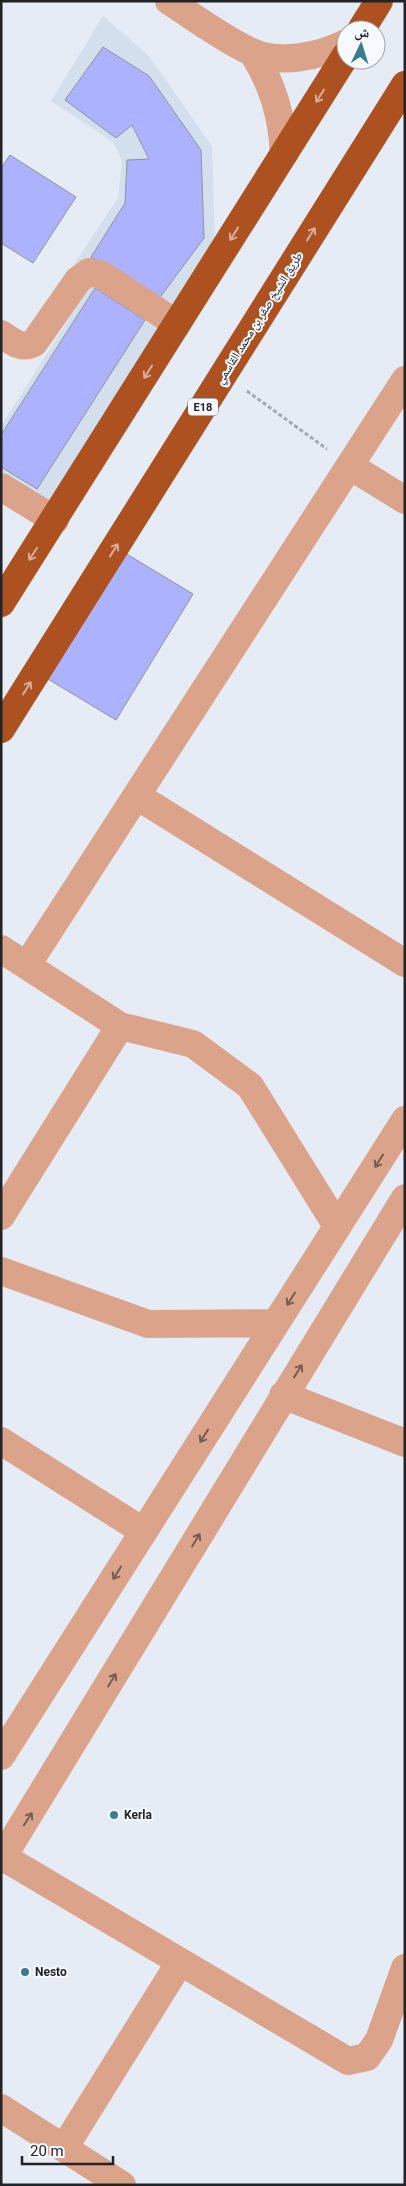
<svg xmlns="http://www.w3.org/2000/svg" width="406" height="2186" viewBox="0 0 406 2186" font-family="Roboto,'Noto Naskh Arabic',sans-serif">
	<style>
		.built { fill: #d4dfee }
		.building { fill: #acb2fd; stroke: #91929b }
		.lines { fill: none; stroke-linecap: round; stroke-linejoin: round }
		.path { stroke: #a4a9b0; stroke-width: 3; stroke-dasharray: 4 2.5; stroke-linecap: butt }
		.minor { stroke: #dba389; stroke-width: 28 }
		.highway { stroke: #ac511f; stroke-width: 28 }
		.oneway { stroke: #d5ad9a }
		.oneway2 { stroke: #755d53 }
		.poi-dot { fill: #3d7b91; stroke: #f6f9ff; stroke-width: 2 }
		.labels { text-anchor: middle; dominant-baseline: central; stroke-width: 4; stroke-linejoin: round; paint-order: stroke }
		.shield { fill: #f6f9ff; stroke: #616367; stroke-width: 1 }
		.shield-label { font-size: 11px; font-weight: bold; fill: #212326 }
		.street-label { font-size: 12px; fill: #212326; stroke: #f6f9ff }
		.poi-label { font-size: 12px; font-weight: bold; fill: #212326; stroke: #f6f9ff; text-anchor: start }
	</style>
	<rect width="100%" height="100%" fill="#e6ecf5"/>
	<!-- built -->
	<path class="built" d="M103,16L148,55L212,146L215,243L48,519L1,488V426L94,279L73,266L118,198L122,161L113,142L51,101Z"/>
	<!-- building -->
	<path class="building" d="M103,47L149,76L201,150L204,238L158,300L91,257L125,203L127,160L149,159L132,125L116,138L65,100Z
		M10,155L76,197L33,263L1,243V168Z
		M95,288L145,320L37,489L1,467V435Z
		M120,550L193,594L116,720L43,676Z"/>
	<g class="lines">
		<!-- path -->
		<path class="path" d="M247,391L327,449"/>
		<!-- minor -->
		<path class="minor" d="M169,1C194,17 225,40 252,52C280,65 320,56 346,43
			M253,53C273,85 282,116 284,154
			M1,334C12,341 21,350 34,343L78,280L89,272L102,275L177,324
			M350,466L405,500
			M1,487L55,520
			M137,796L405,963
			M1,949L120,1026L193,1044L250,1086L337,1226
			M27,965L405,380
			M1,1216L120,1026
			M1,1271L148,1324L275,1323
			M283,1395L405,1443
			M1,1441L143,1531
			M1,1756L405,1120
			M3,1857L348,2061L367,2057L379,2040L405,1968
			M1,1860L405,1198
			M1,2108L122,2185
			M64,2148L180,1962"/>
		<!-- highway -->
		<path class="highway" d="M361,30L379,1
			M1,603L346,55
			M1,729L405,85"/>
	</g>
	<!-- one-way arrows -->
	<defs><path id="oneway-shaft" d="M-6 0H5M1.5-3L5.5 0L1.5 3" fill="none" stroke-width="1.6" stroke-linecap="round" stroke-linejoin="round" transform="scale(1.25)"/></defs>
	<g class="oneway">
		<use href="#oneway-shaft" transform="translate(320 96) rotate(122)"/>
		<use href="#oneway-shaft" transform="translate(234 234) rotate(122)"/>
		<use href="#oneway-shaft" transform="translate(311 234) rotate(-58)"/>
		<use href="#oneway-shaft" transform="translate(148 372) rotate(122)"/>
		<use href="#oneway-shaft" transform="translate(114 550) rotate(-58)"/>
		<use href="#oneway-shaft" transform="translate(33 554) rotate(123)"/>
		<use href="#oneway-shaft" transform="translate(27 688) rotate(-58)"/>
	</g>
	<g class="oneway2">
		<use href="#oneway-shaft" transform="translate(379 1161) rotate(122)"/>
		<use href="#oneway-shaft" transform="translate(291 1299) rotate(122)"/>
		<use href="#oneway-shaft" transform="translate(298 1371) rotate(-58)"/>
		<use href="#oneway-shaft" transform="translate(204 1436) rotate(122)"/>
		<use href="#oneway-shaft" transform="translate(196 1540) rotate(-59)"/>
		<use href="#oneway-shaft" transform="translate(117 1573) rotate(122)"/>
		<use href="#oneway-shaft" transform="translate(112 1680) rotate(-59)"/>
		<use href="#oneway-shaft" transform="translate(28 1819) rotate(-57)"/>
	</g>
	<!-- markers -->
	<g class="poi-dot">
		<circle cx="114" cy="1815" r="5"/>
		<circle cx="25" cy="1972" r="5"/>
	</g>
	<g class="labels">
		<!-- shield labels -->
		<rect class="shield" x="188" y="398.5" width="30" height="17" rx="4"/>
		<g class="shield-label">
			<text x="203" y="407">E18</text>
		</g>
		<!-- street labels -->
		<g class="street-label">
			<text transform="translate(259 318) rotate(-58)">طريق الشيخ صقر بن محمد القاسمي</text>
		</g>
		<!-- poi labels -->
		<g class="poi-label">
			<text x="124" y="1815">Kerla</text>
			<text x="35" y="1972">Nesto</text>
		</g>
	</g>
	<!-- border -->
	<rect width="406" height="2186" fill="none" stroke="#212326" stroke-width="5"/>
	<!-- north arrow -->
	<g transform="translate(361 45) rotate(4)"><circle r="24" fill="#f6f9ff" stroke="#a1a3a8"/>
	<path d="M0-4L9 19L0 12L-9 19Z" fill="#3d7b91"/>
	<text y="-8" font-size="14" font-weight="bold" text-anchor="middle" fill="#212326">ش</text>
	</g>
	<!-- scale -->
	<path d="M22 2156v8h91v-8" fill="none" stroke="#212326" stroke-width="2.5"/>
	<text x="30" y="2156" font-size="15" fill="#212326" stroke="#f6f9ff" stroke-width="4" paint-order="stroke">20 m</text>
</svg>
